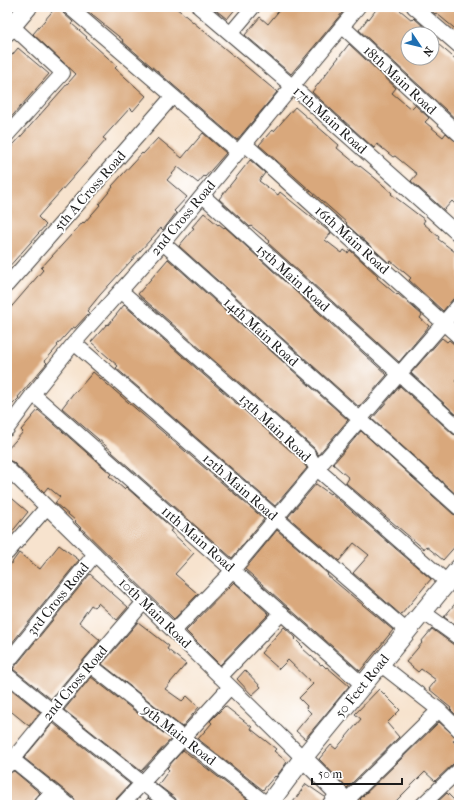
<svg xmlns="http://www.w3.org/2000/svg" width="466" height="812" viewBox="0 0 466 812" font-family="'IM FELL French Canon',serif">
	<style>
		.building { fill: #d9a87c }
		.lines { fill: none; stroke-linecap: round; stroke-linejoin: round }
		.minor-casing { stroke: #3d3a37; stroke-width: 16 }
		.major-casing { stroke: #3d3a37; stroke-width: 20 }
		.minor { stroke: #fff; stroke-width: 14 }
		.major { stroke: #fff; stroke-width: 18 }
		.labels { text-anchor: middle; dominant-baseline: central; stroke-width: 3.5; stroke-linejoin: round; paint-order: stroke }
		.street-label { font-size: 14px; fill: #1c1c1c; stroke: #fff }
	</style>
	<rect width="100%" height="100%" fill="#fff"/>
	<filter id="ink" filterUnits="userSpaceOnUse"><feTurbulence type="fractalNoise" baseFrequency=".025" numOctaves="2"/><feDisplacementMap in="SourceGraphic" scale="8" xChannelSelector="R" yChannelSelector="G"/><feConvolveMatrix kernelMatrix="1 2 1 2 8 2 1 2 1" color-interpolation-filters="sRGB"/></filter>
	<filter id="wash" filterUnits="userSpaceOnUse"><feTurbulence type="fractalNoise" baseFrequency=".012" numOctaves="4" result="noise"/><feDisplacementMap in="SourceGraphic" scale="16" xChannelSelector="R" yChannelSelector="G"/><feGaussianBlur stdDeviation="0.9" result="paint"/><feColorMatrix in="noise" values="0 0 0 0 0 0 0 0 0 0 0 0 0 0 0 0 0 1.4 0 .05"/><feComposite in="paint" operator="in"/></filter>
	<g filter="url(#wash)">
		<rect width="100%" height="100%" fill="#f7e3ce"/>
		<g id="blocks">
			<!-- building -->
			<path class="building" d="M56,7H61L63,13L73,22L72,24L87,37L86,38L117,66L115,68L146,96L133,111L130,108L103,138L106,140L38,217L46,225L7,269V152L76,74L33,34Z
				M82,7H175L277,92L237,140L122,41L123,40Z
				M212,7H237L227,19Z
				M282,7H347L291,74L245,35L260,17L268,24Z
				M378,7H395L400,10L412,20L414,18L424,27L422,28L429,34H408V58H415L419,62L423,58H432V39L459,62V122L359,30L368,18L369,19Z
				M427,7H459V32L436,13L435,14Z
				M349,44L396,88L392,93L411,109L415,105L429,118L425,122L443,137L446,133L454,140L459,142V208L452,201L444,210L411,181L417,174L395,156L393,157L377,144L374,148L312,92Z
				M18,48L49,74L7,122V61Z
				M295,107L339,145L337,148L360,167V166L375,178L392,193L391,194L425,220L423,223L439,237L438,239L459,255V295L453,299L443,311L409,280L411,278L391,261L389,263L346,224L347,223L259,145L272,130L274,131Z
				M203,133L226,153L205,177L204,176L198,183L178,167L167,180L187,197L174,211L176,213L163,230L161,228L100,295L87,311L89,313L75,328L73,327L57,345L58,346L45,361L47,363L18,397L19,398L7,410V312L43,270L41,268L83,222L84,223L100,205L99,204L113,187L112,186L142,153L143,154L158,138L182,158Z
				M250,160L265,173L259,181L278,195L280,192L331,233L325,240L342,253L344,250L348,253L350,250L378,276L377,278L397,295L398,294L422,315L420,318L429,326L399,362L268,243L270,241L251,226L250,227L219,199Z
				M204,213L218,225L219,224L224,228L225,227L387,375L359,407L179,246L194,228L192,227Z
				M168,259L348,420L318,455L314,448L138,294Z
				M124,305L301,460L307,468L275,506L116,368L118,366L91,342L107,324L108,325Z
				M442,338L447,342L449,340L454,344L459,345V377L455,381L459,385V417L411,373Z
				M93,372L264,519L232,558L112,452V451L62,408L75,391L76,392Z
				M400,386L453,434L459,436V497L372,419Z
				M38,410L111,474L109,476L124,489L126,487L173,529L170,531L194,553L175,574L198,594L174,619L75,522L76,521L55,503L60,497L48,487L44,492L13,462L7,460V450L23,432L21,430Z
				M361,431L453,514L459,516V542L443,560L426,546L424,549L346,483L349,478L333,464Z
				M316,484L330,494L331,493L431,579L401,615L353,573L369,555L354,543L339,561L288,517Z
				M7,494L28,512L7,538Z
				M277,530L328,574L327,575L393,630L360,671L245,569Z
				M59,545L79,560L7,649V569L19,553L40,569Z
				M90,574L128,607L117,620L98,603L94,607L91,605L79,622L100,640L51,699L13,669Z
				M234,582L269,614L220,665L186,631Z
				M459,599V628L444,617Z
				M138,622L169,646L167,649L186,664L165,689L182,701L187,696L199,707L182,727L102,664Z
				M284,627L296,638L295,639L303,647L302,648L321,665L322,664L326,668L327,667L349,686L305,739L296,731L311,713L306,708L307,706L299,698L313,684L288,660L279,669L261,653Z
				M432,629L454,645L459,646V718L450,709L451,708L441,700V699L429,689L436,680L421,669L418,672L406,662L422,643L421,642Z
				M245,670L261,687L252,695L237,679Z
				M91,677L171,739L141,771L64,710Z
				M7,686L40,712L29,726L7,708Z
				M379,689L400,710L387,723L399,737L347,788L319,759L331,745L336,749L361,719L355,714Z
				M225,706L252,727L251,729L276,749L274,751L287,762L276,777L275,776L263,790L198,739L212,723L210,721Z
				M439,722L457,738L453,741L459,747V762L453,764L435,781L425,772L392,805H366L360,799Z
				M53,723L130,784L116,799L114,805H77L74,798L24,758Z
				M183,750L252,803L251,805H178L175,798L158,785L169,770L167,768Z
				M14,771L40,793L34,800L33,805H7V774Z
				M306,784L325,797L321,805H291Z
				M447,793L459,805H434Z
				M148,798L156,805H142Z"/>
		</g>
	</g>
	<g filter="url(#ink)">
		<use href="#blocks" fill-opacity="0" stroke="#3d3a37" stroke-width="1"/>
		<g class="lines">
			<!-- minor casing -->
			<g class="minor-casing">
				<path id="minor" d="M69,7L238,152
					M199,7L292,86L459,235
					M414,7L459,46
					M342,26L459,134
					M231,33L253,7
					M7,135L63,73L12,26
					M245,144L459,337
					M203,196L459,428
					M163,243L459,508
					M7,285L172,97
					M121,291L308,454L317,469L447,582
					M74,343L276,518L407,631
					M33,394L363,685
					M7,429L33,394L74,343L163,243L358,7
					M7,468L303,758
					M7,553L47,507
					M423,612L459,638
					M174,631L233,570L317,469L459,305
					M7,663L95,554
					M380,664L439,710L459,730
					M90,665L268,805
					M7,675L170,805
					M220,677L282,613
					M12,759L69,805
					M7,766L90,665L144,602
					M346,801L439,710
					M41,805L52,791
					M122,805L230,687
					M329,805L338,793
					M422,805L459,770"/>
			</g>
			<!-- major casing -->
			<g class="major-casing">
				<path id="major" d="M7,32L28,7
					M303,758L350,805
					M268,805L303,758L459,568"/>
			</g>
			<!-- minor -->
			<use href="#minor" class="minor"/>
			<!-- major -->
			<use href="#major" class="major"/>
		</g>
	</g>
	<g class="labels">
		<!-- street labels -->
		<g class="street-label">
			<text transform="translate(400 80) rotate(43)">18th Main Road</text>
			<text transform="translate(330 120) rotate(42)">17th Main Road</text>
			<text transform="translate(90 191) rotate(-49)">5th A Cross Road</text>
			<text transform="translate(183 218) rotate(-50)">2nd Cross Road</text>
			<text transform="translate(352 240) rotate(42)">16th Main Road</text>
			<text transform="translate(293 278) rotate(42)">15th Main Road</text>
			<text transform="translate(261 332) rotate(42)">14th Main Road</text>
			<text transform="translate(275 428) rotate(43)">13th Main Road</text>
			<text transform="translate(240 487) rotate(41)">12th Main Road</text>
			<text transform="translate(198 539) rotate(41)">11th Main Road</text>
			<text transform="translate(58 599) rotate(-51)">3rd Cross Road</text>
			<text transform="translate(155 613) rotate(44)">10th Main Road</text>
			<text transform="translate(75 683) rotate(-50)">2nd Cross Road</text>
			<text transform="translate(362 686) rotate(-51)">50 Feet Road</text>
			<text transform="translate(179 735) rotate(38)">9th Main Road</text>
		</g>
	</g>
	<!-- margin -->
	<rect width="466" height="812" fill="none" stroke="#fff" stroke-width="24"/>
	<!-- north arrow -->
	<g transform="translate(420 46) rotate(125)"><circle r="19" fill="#ffffff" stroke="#a4a4a4"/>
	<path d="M0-3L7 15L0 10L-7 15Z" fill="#1f6fb2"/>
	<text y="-6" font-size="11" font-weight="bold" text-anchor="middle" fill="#1c1c1c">N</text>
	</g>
	<!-- scale -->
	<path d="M312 778v6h90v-6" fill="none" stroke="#1c1c1c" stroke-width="2"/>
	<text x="318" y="778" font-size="12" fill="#1c1c1c" stroke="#ffffff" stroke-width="3" paint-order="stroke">50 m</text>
</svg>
